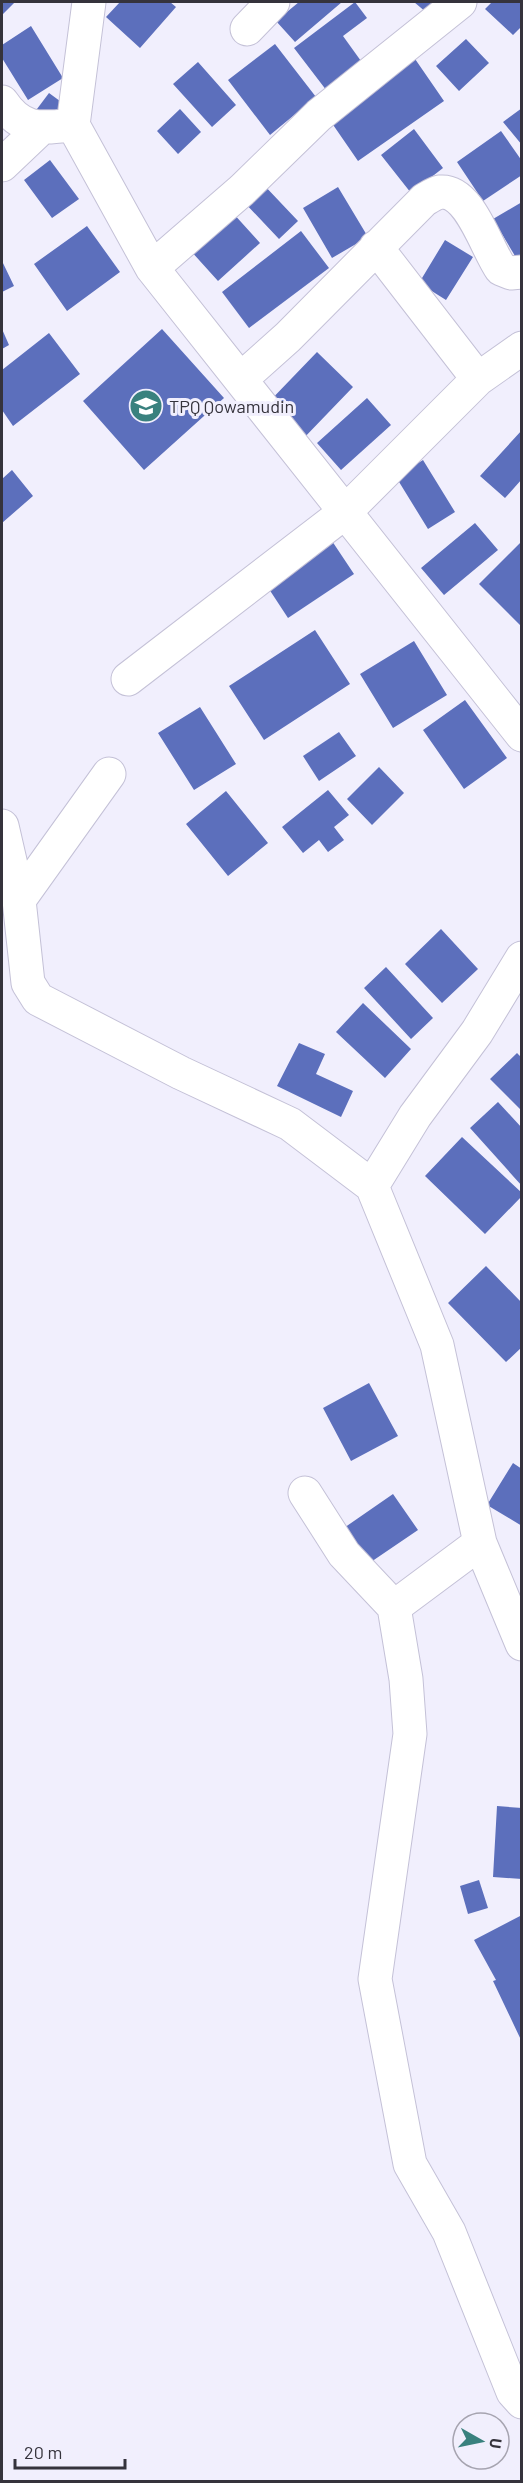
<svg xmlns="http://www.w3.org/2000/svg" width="523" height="2483" viewBox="0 0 523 2483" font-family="Barlow,sans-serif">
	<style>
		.building { fill: #5c6fbc }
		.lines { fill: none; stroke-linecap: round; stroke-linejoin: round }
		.street-casing { stroke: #c4c1d7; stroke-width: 35 }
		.street { stroke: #fff; stroke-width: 33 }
		.labels { text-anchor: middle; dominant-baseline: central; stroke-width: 6; stroke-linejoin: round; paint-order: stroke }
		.poi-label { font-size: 18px; fill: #35333c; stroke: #f1effd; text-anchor: start }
	</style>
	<rect width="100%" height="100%" fill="#f1effd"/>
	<!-- building -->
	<path class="building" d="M2,2H15L3,14Z
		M120,2H170L176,7L140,48L106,17Z
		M299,2H342L295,42L276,21Z
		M355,2L367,18L343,36L366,68L330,95L294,48Z
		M414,2H447L433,18Z
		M492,2H522V26L513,35L485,9Z
		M31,26L63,78L28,100L2,58V45Z
		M466,39L489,63L459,91L436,66Z
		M275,44L316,97L270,135L228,80Z
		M413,56L444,101L358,161L327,116Z
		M198,62L236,105L212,127L173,84Z
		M49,93L64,104L49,125L34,113Z
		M522,108V145L503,122Z
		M180,109L201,132L178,154L157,131Z
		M414,129L443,168L411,193L381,155Z
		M501,131L522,161V175L483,201L457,162Z
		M50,160L79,199L52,218L24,180Z
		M262,183L298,221L279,239L243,201Z
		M338,187L368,237L332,258L303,208Z
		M522,202V259L518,261L493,219Z
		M232,212L260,243L218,281L190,250Z
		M87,226L120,272L67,311L34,264Z
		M301,231L329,268L249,328L222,292Z
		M445,240L473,257L446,300L419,283Z
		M2,261L14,286L2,292Z
		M2,329L9,345L2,349Z
		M162,329L224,398L144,470L83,401Z
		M49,333L80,374L13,426L2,410V370Z
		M317,352L353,387L301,441L265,406Z
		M367,398L391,425L341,470L317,443Z
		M522,430V479L505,498L480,476Z
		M423,460L455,512L428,529L396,477Z
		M12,470L33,496L2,523V479Z
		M475,523L498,550L444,595L421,568Z
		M332,541L354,574L288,618L267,586Z
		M522,541V627L479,584Z
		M315,630L350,684L264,740L229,686Z
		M414,641L447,695L393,728L360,674Z
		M465,700L507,758L464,789L423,730Z
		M200,707L236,764L194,790L158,733Z
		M339,732L356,756L319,781L303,756Z
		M379,767L404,793L372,825L347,799Z
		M328,790L349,815L334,827L344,840L328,852L319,840L303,853L282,827Z
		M226,791L268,843L228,876L186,824Z
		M441,929L478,969L442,1003L405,964Z
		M386,967L433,1018L411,1039L364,988Z
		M363,1003L411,1049L385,1078L336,1032Z
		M299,1043L325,1054L316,1074L353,1091L341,1117L277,1086Z
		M517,1053L522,1058V1111L490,1079Z
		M498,1102L522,1128V1186L470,1128Z
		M462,1137L522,1193V1196L485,1234L425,1176Z
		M486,1266L522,1303V1347L506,1362L448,1303Z
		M369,1383L398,1436L351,1461L323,1408Z
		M513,1463L522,1469V1526L487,1505Z
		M393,1494L418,1530L365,1566L341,1530Z
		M497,1806L522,1808V1879L493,1877Z
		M479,1880L488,1908L468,1914L460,1886Z
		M522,1915V2042L493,1981L496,1980L474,1940Z"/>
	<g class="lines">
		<!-- street casing -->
		<g class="street-casing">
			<path id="street" d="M89,2L73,125L152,268L522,735
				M247,29L273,2
				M2,102C22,132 41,128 73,125
				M2,165L41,128
				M152,268L242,190L319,115L460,2
				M241,379L288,337L424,200C429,197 435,193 440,192C470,189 486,248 501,269L511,273L522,272
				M478,379L522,348
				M128,679L344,513L478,379L376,247
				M109,774L19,900L28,983L38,999L181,1073L290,1124L372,1186L437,1345L480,1543L522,1644
				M2,826L19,900
				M372,1186L415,1116L477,1032L522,958
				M305,1493L344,1554L394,1607L406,1679L410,1734L375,1979L410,2164L449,2232L513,2392L522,2402
				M394,1607L480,1543"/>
		</g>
		<!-- street -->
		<use href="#street" class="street"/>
	</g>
	<!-- icons -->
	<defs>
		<g id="school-disc" transform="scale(1.725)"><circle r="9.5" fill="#39817e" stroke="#f1effd"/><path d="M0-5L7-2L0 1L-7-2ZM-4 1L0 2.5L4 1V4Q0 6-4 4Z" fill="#fff"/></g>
	</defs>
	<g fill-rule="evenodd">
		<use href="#school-disc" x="146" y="406"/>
	</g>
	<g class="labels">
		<!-- poi labels -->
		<g class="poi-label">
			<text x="169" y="406">TPQ Qowamudin</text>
		</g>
	</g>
	<!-- border -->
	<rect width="523" height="2483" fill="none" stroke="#35333c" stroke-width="6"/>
	<!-- north arrow -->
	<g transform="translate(481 2441) rotate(99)"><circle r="28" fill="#f1effd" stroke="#a6a4b0" stroke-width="1.5"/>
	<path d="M0-4.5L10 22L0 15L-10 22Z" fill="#39817e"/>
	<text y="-9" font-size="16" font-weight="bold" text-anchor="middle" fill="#35333c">U</text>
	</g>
	<!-- scale -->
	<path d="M15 2459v9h110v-9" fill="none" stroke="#35333c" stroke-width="3"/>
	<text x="24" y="2459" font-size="18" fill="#35333c" stroke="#f1effd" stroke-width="4.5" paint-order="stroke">20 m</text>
</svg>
